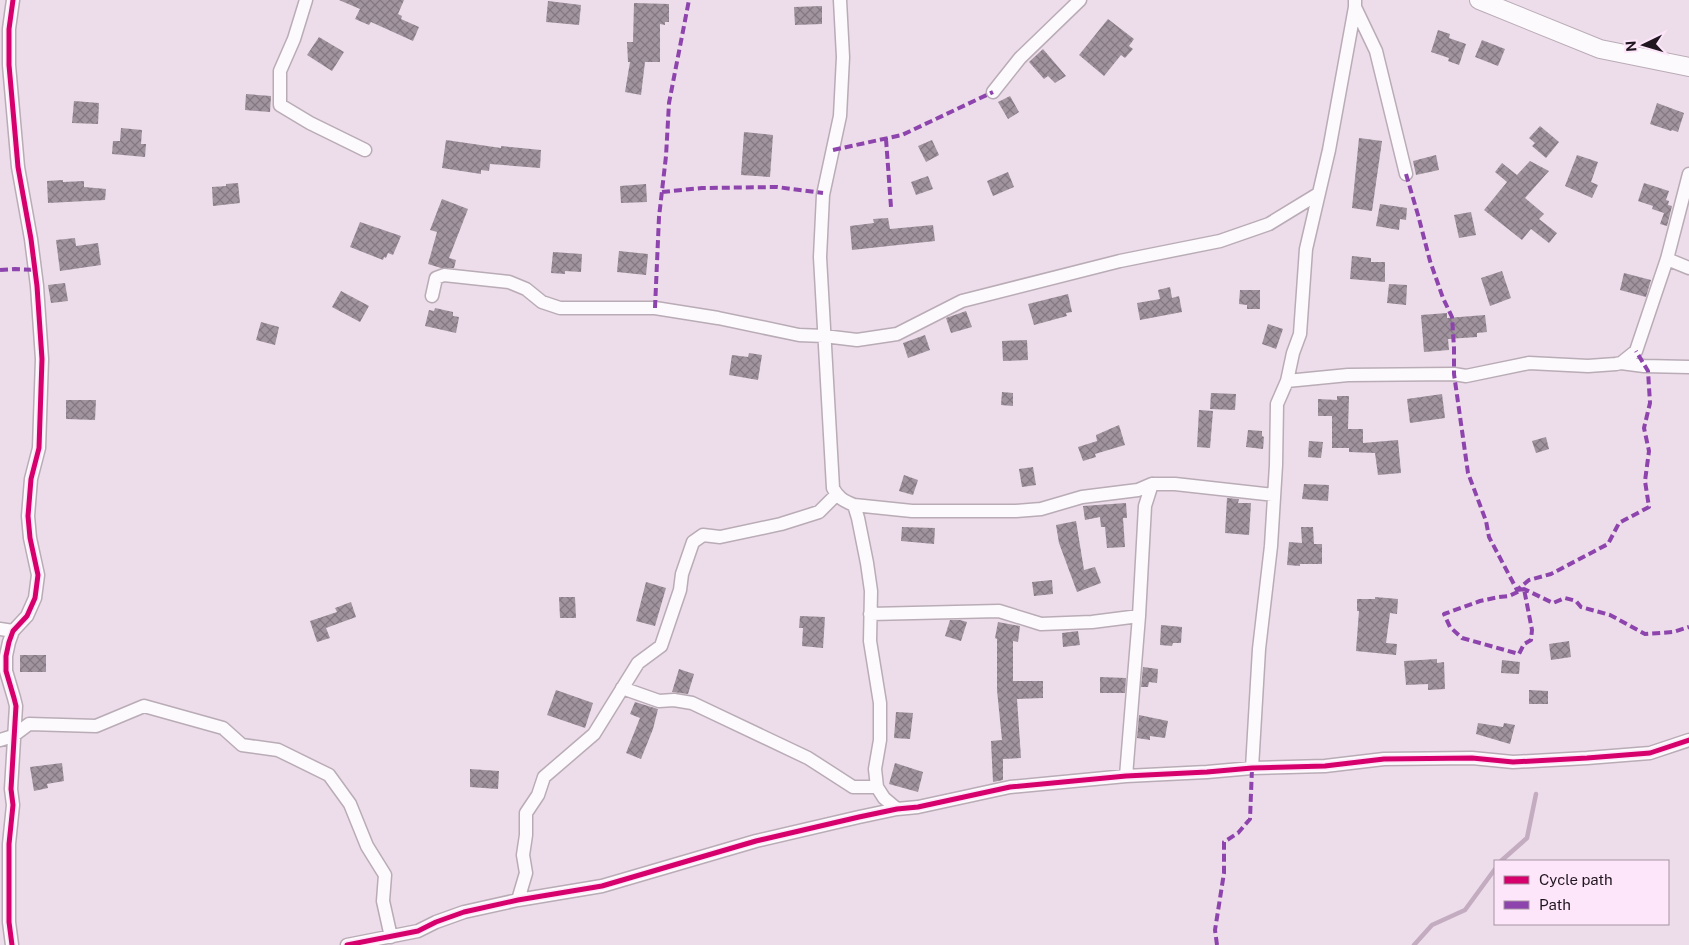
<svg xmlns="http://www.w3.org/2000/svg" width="1689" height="945" viewBox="0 0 1689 945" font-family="'Public Sans',sans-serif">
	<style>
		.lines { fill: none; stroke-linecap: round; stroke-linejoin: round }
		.stream { stroke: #c3acc0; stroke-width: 4.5 }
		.building { fill: url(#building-cross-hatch) }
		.street-casing { stroke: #b9acb6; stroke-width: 15 }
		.secondary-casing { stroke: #b9acb6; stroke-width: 20 }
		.street { stroke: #fcfafc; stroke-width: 12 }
		.secondary { stroke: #fcfafc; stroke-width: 18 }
		.quiet { stroke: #8e44ad; stroke-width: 4; stroke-dasharray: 8 4; stroke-linecap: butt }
		.cycleway-casing { stroke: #fde6fa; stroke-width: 8 }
		.cycleway { stroke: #d6006c; stroke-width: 5 }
	</style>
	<defs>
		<pattern id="building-cross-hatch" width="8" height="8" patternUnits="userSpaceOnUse" patternTransform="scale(1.25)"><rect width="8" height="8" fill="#a1949f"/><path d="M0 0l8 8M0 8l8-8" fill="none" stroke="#837881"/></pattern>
	</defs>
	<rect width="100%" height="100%" fill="#eddcea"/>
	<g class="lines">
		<!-- stream -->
		<path class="stream" d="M1501,861L1527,838L1536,794
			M1414,945L1432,925L1465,910L1495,869"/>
	</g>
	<!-- building -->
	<path class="building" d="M339,0H404L398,14L402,16L401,19L419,27L413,41L371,22L369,25L355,19L360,9Z
		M548,1L581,5L579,25L546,22Z
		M634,3L669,4V22H665V25L660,24V62H645L641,95L625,92L630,62H628L627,42H633Z
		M822,6V24L795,25L794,7Z
		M1108,19L1134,39L1129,46L1133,49L1125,58L1121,55L1104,76L1079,55Z
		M1438,30L1450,34L1449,38L1466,44L1459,65L1448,61L1449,58L1431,52Z
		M319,37L344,52L332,71L307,55Z
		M1482,40L1505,49L1498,66L1475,57Z
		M1043,49L1066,76L1055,83L1048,76L1044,79L1029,62Z
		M246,94L271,96L270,112L245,110Z
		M1010,96L1019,112L1008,119L998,102Z
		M74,101L99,103L98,124L72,123Z
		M1657,103L1684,113L1678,132L1672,130L1671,131L1650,124Z
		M1540,126L1559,142L1546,158L1532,146L1535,143L1529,138Z
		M121,128L142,130L141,144H146L145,157L112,154L113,141H120Z
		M744,132L773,135L770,177L741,175Z
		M1359,138L1382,141L1372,211L1352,208Z
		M446,140L501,148V146L541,150L540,168L490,164L489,171L481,170V174L442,168Z
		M932,140L939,155L926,162L918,146Z
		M1436,155L1439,170L1416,175L1413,161Z
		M1577,155L1598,162L1591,182L1598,185L1592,198L1565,186Z
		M1530,161L1549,171L1525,198L1544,214L1539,219L1557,233L1549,243L1531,229L1522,240L1484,210L1507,182L1495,172L1502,163L1517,175Z
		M1008,172L1014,187L993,196L987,181Z
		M928,176L933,189L916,195L911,182Z
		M63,180V182L84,181V187L106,189L105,200L48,203L47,181Z
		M238,183L240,203L213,206L212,187L226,186V184Z
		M1644,183L1669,191L1666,200L1669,201L1668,205L1672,206L1667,226L1660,224L1664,213L1652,209L1653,206L1638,201Z
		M646,184L647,202L621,203L620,186Z
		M442,199L468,209L449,258L456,260L454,268H441L428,264L437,232L430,230Z
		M1380,204L1407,208L1406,220L1400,219L1399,230L1376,226Z
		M1471,212L1476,235L1459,238L1454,215Z
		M888,218L890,229L933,225L935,241L852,250L850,226L874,223L873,219Z
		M360,222L401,236L393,255L388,253L386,258L384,257L383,260L350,247Z
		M75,238L76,246L98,243L101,265L60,271L56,240Z
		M619,251L648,254L646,275L617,272Z
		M553,252L582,254L581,272L565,271V274L551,273Z
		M1352,256L1371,258V262H1385V282L1350,279Z
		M1502,271L1511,298L1490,306L1481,278Z
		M1624,273L1651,280L1646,297L1620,290Z
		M65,283L68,301L51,303L48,285Z
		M1389,284L1407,285L1406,305L1387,303Z
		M1170,287L1172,298L1179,296L1182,312L1140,320L1137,303L1160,299L1158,290Z
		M1240,290H1260V309H1247V305L1239,304Z
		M341,291L369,306L360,322L332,307Z
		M1068,294L1072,312L1066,313L1067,316L1034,325L1028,304Z
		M435,308L453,312V316L459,317L456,333L425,326L429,310L434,311Z
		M966,311L972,327L951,333L946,318Z
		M1447,313V318L1485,315L1487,332L1477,333V337L1448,339L1449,350L1424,352L1421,315Z
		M261,322L279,327L275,345L256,340Z
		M1268,324L1283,329L1276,349L1262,344Z
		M925,335L930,350L908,358L903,343Z
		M1027,340L1028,360L1003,361L1002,341Z
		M749,353L762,355L758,380L729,375L732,355L748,357Z
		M1002,392L1013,393V406L1001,405Z
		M1211,393L1236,394L1235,410L1210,409Z
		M1442,394L1445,418L1410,423L1407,399Z
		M1337,396H1349L1348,429H1363V443L1398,440L1401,473L1378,475L1375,453L1349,452V448H1332V416H1318V399L1337,400Z
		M66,400H96L95,420L66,419Z
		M1199,410L1213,411L1210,448L1197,447Z
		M1119,425L1125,445L1095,454L1096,457L1083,461L1078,447L1097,441L1096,435Z
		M1248,430L1262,431V436L1264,437L1263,449L1246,447Z
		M1546,437L1549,449L1536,453L1532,441Z
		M1309,441L1323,442L1321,458L1308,457Z
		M1033,467L1036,485L1022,487L1019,469Z
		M904,475L918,480L913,495L899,491Z
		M1304,484L1329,485L1328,501L1302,499Z
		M1227,498L1239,499L1238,503H1251L1249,535L1225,533Z
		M1126,503L1127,518H1123L1125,547L1107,548L1105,527H1101L1100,517L1085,520L1083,506Z
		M1076,521L1084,570L1095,567L1101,583L1077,592L1059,543L1056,525Z
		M902,527L935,528L934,544L901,541Z
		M1301,527H1313L1314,544H1322V564H1300V566L1287,565L1289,542L1302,543Z
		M1052,580L1053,594L1034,596L1032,582Z
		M646,582L666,588L655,626L636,621Z
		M559,597H575L576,618H560Z
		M1375,597L1398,599L1397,614L1390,613L1386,643L1397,644L1396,655L1356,651L1359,611H1357V599H1375Z
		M351,602L356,617L326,628L330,638L317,642L310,621L337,612L335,608Z
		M800,616L825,617L823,648L802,646L803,628H799Z
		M950,620H960L967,622L961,641L945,636Z
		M998,622L1020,626L1018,642L1013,641V681H1043V698L1017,699L1021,758L1003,759V780L993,782L991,741L1002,740L997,690V639L995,638Z
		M1161,625L1182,627L1181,643H1173L1172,646L1160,645Z
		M1078,631L1080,645L1063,647L1062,633Z
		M1569,641L1571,657L1551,660L1549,644Z
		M20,655H46V672H20Z
		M1437,659V663L1444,662L1445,689L1428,690V684L1406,685L1404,661Z
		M1502,660L1520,662L1519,674L1501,673Z
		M1143,667L1158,669L1157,683L1149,682L1148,687H1141Z
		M679,669L694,674L688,694L672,692Z
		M1100,677L1126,678L1125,693H1100Z
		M556,690L593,703L585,728L547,715Z
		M1529,690L1548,691V704H1529Z
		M635,702L658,709L653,729L641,759L626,753L640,718L630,714Z
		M896,712L913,713L910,739L894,738Z
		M1139,715L1168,721L1165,738L1150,736V740L1137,738Z
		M1478,723L1503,727L1504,723L1515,725L1510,744L1476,734Z
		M62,763L64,781L47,784L48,788L34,791L30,767Z
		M895,763L923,772L918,792L889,784Z
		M470,769L499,771L498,789L470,787Z"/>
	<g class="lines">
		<!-- street casing -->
		<g class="street-casing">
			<path id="street" d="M306,0L294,39L280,71V105L310,123L365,150
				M840,0L843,57L840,116L823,195L820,257L833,488C838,498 844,501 854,505L858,518L867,563L871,591L870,641L880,703V740L875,769L877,787L884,798L897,809
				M1355,7L1376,51L1406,174
				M993,92L1020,58L1080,0
				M1667,259L1689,268
				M432,296L436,278L444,275L509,282L526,289L542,302L560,308H655L718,318L799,335L824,336L857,340L897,334L962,301L1120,261L1220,241L1269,224L1318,194
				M1621,363L1644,366L1689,367
				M1287,381L1348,375L1454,374L1466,376L1529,363L1588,366L1616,364L1621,363L1636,351L1667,259L1689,174
				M854,505L912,511H1016L1041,509L1082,497L1138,490L1152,484H1175L1274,495
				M870,614L999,611L1041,624L1092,622L1139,616
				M0,629L13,631
				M622,688L659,701L674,700L692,703L808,758L853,787H877
				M0,740L13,736L29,724L96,726L144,706L223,728L242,745L278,750L329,775L350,804L367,846L385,875L383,901L391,937
				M1252,768L1259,649L1271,546L1276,465L1277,404L1287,381L1293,353L1300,334L1306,249L1329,150L1355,7V0
				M1126,776L1139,616L1145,506L1152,484
				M518,900L526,873L523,855L526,835V813L538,795L544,777L594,734L638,663L661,646L680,590L682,574L693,542L703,535L720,537L781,524L819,512L836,495
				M12,945L9,922V844L13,805L11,789L16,706L14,698L6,671V656L9,642L13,631L27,616L35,598L38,575L30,538L28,516L31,479L39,448L42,359L37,286L31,239L18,167L9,65V29L13,0
				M347,945L418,931L436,922L464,912L518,900L602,886L756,841L859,817L897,809L918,807L1010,787L1126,776L1207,772L1252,768L1325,766L1384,759L1472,758L1513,762L1587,758L1650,753L1689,740"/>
		</g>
		<!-- secondary casing -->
		<g class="secondary-casing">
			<path id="secondary" d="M1479,0L1600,49L1689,67"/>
		</g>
		<!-- street -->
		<use href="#street" class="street"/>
		<!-- secondary -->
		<use href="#secondary" class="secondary"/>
		<!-- quiet -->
		<path class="quiet" d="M886,139L891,207
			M833,150L902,135L993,92
			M1406,174L1418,215L1430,261L1443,298L1452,317L1454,348V374L1468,473L1486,521L1489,537L1517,590L1529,580L1551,574L1608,544L1619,523L1649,507L1645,481L1649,451L1644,428L1650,403L1648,371L1636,351
			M662,192L702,188L777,187L823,193
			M0,270L15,269L35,270
			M655,308L659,217L666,156L669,103L689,0
			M1516,588L1517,590L1524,589L1532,630L1531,640L1524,644L1519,654L1462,638L1450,627L1444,614L1480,601L1499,597L1509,596L1524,589L1553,603L1565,598L1576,601L1581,607L1610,615L1645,634L1673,632L1689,627
			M1217,945L1215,930L1224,873V842L1238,833L1250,819L1252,768"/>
		<!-- cycleway casing -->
		<g class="cycleway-casing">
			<path id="cycleway" d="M12,945L9,922V844L13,805L11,789L16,706L14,698L6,671V656L9,642L13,631L27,616L35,598L38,575L30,538L28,516L31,479L39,448L42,359L37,286L31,239L18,167L9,65V29L13,0
				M347,945L418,931L436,922L464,912L518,900L602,886L756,841L859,817L897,809L918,807L1010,787L1126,776L1207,772L1252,768L1325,766L1384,759L1472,758L1513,762L1587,758L1650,753L1689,740"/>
		</g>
		<!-- cycleway -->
		<use href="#cycleway" class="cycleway"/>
	</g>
	<!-- legend -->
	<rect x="1494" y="860" width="175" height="65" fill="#fde6fa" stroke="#a593a2"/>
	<rect x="1504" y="876" width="25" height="8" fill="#d6006c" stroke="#a593a2"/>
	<text x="1539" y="885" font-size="15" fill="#20161f">Cycle path</text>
	<rect x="1504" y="901" width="25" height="8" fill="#8e44ad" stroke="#a593a2"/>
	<text x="1539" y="910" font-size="15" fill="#20161f">Path</text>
	<!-- north arrow -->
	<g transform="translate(1644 45) rotate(265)" stroke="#fde6fa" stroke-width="4" paint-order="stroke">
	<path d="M0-4L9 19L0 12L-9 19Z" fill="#20161f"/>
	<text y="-8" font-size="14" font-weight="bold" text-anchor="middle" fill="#20161f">N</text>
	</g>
</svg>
